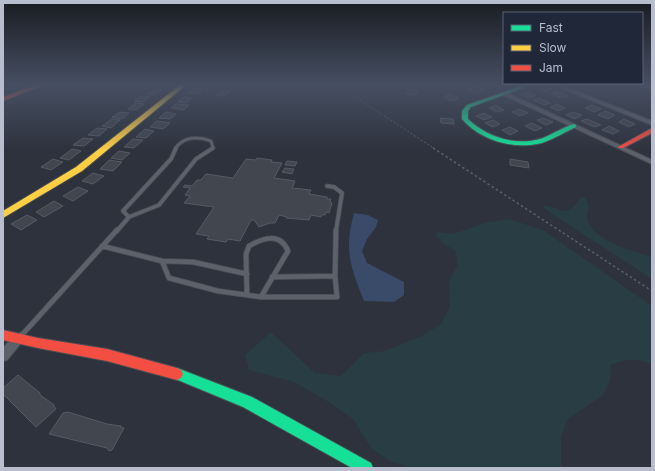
<svg xmlns="http://www.w3.org/2000/svg" width="655" height="471" viewBox="0 0 655 471" font-family="Inter,sans-serif">
	<style>
		.green { fill: #293d44 }
		.water { fill: #3a4a69 }
		.building { fill: #41464f; stroke: #555a65 }
		.lines { fill: none; stroke-linecap: round; stroke-linejoin: round }
		.lane-far3-casing { stroke: #4a4d55; stroke-width: 4 }
		.lane-far2-casing { stroke: #4a4d55; stroke-width: 5 }
		.lane-far1-casing { stroke: #4a4d55; stroke-width: 6 }
		.lane-casing { stroke: #4a4d55; stroke-width: 8 }
		.street-casing { stroke: #4a4d55; stroke-width: 2 }
		.fast-casing { stroke: #4a4d55; stroke-width: 2 }
		.slow-casing { stroke: #4a4d55; stroke-width: 2 }
		.jam-casing { stroke: #4a4d55; stroke-width: 2 }
		.path-far1 { stroke: #5a6067; stroke-width: 1; stroke-dasharray: 2 2; stroke-linecap: butt }
		.path { stroke: #5a6067; stroke-width: 1.5; stroke-dasharray: 2.5 2.5; stroke-linecap: butt }
		.lane-far3 { stroke: #5d616a; stroke-width: 2.5 }
		.lane-far2 { stroke: #5d616a; stroke-width: 3.5 }
		.lane-far1 { stroke: #5d616a; stroke-width: 4.5 }
		.lane { stroke: #5d616a; stroke-width: 6 }
		.street { fill: #5d616a; fill-rule: evenodd }
		.fast { fill: #16e098; fill-rule: evenodd }
		.slow { fill: #ffcf43; fill-rule: evenodd }
		.jam { fill: #f24e42; fill-rule: evenodd }
	</style>
	<rect width="100%" height="100%" fill="#2d323d"/>
	<!-- green -->
	<path class="green" d="M585,197C586,200 589,205 589,209C588,212 586,214 587,218C592,241 633,251 652,257V279L543,208L545,205C566,211 567,217 580,198Z
		M509,219L543,230L652,306V364C638,358 625,359 611,365L610,381L603,395L568,419L561,437V468H412L390,461L371,448L353,419L327,401L294,382L249,370L245,355L271,332L315,373L341,376L364,353L385,351L422,336L441,324L450,306L449,281L457,266L456,251L444,244L435,235L439,232L453,234L485,223Z"/>
	<!-- water -->
	<path class="water" d="M354,213L368,215L378,220L376,227L367,239L362,251L367,263L404,282V295L394,302L364,301C350,266 344,250 354,213Z"/>
	<!-- building -->
	<path class="building" d="M544,86L552,89L545,92L538,89Z
		M477,87L484,90L476,93L469,90Z
		M193,88L202,90L197,94L188,93Z
		M154,89L162,90L154,95L147,94Z
		M409,89L418,90L416,95L406,94Z
		M222,90L230,91L224,96L216,95Z
		M557,91L568,96L562,98L551,93Z
		M527,92L535,95L528,98L520,94Z
		M449,94L459,98L453,101L444,97Z
		M141,96L150,97L143,102L134,101Z
		M184,97L192,98L187,103L178,102Z
		M539,98L550,103L544,105L533,100Z
		M136,103L144,104L136,110L128,109Z
		M176,104L189,105L184,110L171,108Z
		M557,104L565,108L558,111L550,107Z
		M496,105L504,110L497,112L489,108Z
		M592,105L601,109L594,112L585,108Z
		M519,109L528,113L520,116L512,112Z
		M605,111L615,115L608,119L598,115Z
		M120,112L129,113L122,119L112,117Z
		M166,112L176,114L170,119L159,118Z
		M573,112L582,115L575,119L566,115Z
		M484,113L492,117L484,120L476,116Z
		M440,118L453,119L454,124L441,123Z
		M543,118L553,122L546,125L537,120Z
		M112,119L120,120L111,128L102,126Z
		M587,119L601,125L594,127L581,121Z
		M624,119L635,124L629,127L619,122Z
		M493,120L500,124L493,127L485,123Z
		M157,121L170,123L163,129L150,127Z
		M532,123L542,128L535,131L525,126Z
		M609,126L619,131L613,134L602,130Z
		M510,127L518,131L510,135L502,130Z
		M97,128L107,129L99,136L88,135Z
		M145,129L154,131L146,138L136,137Z
		M83,138L93,139L84,146L73,145Z
		M133,139L143,140L134,148L124,147Z
		M72,149L81,151L69,160L60,158Z
		M119,151L130,153L122,160L111,158Z
		M257,158L272,160L271,162L282,163L274,178L295,181L292,188L311,190L309,194L327,197V199H331L330,202L332,203L329,213L326,212L325,215H321V217L311,215L309,220L286,218L287,217L279,215L275,223H270L259,227L254,220H251L240,241L228,239L226,242L207,239L209,236L196,234L214,207L184,203L190,196L185,195L190,188L183,187L185,185L192,186L197,180H201L206,174L233,178L246,159L256,160Z
		M53,159L63,162L51,170L41,167Z
		M510,159L528,162L529,168L510,165Z
		M109,160L122,162L113,171L100,169Z
		M287,161L297,162L295,166L285,165Z
		M285,168L294,169L292,174L282,172Z
		M93,173L104,176L93,184L82,181Z
		M78,187L88,191L73,201L63,196Z
		M54,201L63,206L44,217L36,212Z
		M27,215L37,220L21,230L11,224Z
		M18,375L40,393V395L53,404L56,409L36,427L3,394V388Z
		M68,412L107,424L121,426L120,427L124,428L112,450L109,451L107,448L49,434L63,413Z"/>
	<g class="lines">
		<!-- lane-far3 casing -->
		<g class="lane-far3-casing">
			<path id="lane-far3" d="M175,149C183,136 199,136 211,141L213,148L212,149"/>
		</g>
		<!-- lane-far2 casing -->
		<g class="lane-far2-casing">
			<path id="lane-far2" d="M327,186L334,187L342,193L336,231
				M129,217L123,211L171,159L176,148
				M129,217L159,205L196,159L213,148
				M117,231L129,217"/>
		</g>
		<!-- lane-far1 casing -->
		<g class="lane-far1-casing">
			<path id="lane-far1" d="M102,246L162,261
				M247,274L193,262L162,261L169,278L218,291L261,297H337L335,276L272,277
				M335,276L336,230
				M247,295L246,254L249,246C263,238 280,232 288,251L261,297
				M21,336L117,230"/>
		</g>
		<!-- lane casing -->
		<g class="lane-casing">
			<path id="lane" d="M20,337L22,335"/>
		</g>
		<!-- street casing -->
		<g class="street-casing">
			<path id="street" d="M554,85H560L652,121V125Z
				M641,85L652,86V89L641,86Z
				M501,92H505L652,160V164L501,94Z
				M18,334L22,336L23,339L22,342L7,360L3,361V348L14,336Z"/>
		</g>
		<!-- fast casing -->
		<g class="fast-casing">
			<path id="fast" d="M524,85H531L471,107L468,111V119C487,137 516,147 543,138C553,134 563,127 574,124L576,125V127C565,132 554,139 542,143C514,150 481,141 462,119V111L467,105Z
				M177,368L252,397L371,463L373,468H352L243,407L173,378L171,374L173,370Z"/>
		</g>
		<!-- slow casing -->
		<g class="slow-casing">
			<path id="slow" d="M180,85H186L82,171L3,218V211L76,167Z"/>
		</g>
		<!-- jam casing -->
		<g class="jam-casing">
			<path id="jam" d="M36,85H43L3,101V97Z
				M652,128V133L623,148H619L618,147Z
				M3,330L38,338L107,349L177,368L181,370L183,374L181,378L177,380L107,361L38,348L3,340Z"/>
		</g>
		<!-- path-far1 -->
		<path class="path-far1" d="M337,85L435,149"/>
		<!-- path -->
		<path class="path" d="M433,148L652,291"/>
		<!-- lane-far3 -->
		<use href="#lane-far3" class="lane-far3"/>
		<!-- lane-far2 -->
		<use href="#lane-far2" class="lane-far2"/>
		<!-- lane-far1 -->
		<use href="#lane-far1" class="lane-far1"/>
		<!-- lane -->
		<use href="#lane" class="lane"/>
		<!-- street -->
		<use href="#street" class="street"/>
		<!-- fast -->
		<use href="#fast" class="fast"/>
		<!-- slow -->
		<use href="#slow" class="slow"/>
		<!-- jam -->
		<use href="#jam" class="jam"/>
	</g>
	<!-- sky -->
	<linearGradient id="sky" x2="0" y2="1"><stop stop-color="#191c22"/><stop offset="0.56" stop-color="#464f62"/><stop offset="1" stop-color="#464f62" stop-opacity="0"/></linearGradient>
	<rect width="655" height="151" fill="url(#sky)"/>
	<!-- border -->
	<rect width="655" height="471" fill="none" stroke="#b8becd" stroke-width="8"/>
	<!-- legend -->
	<rect x="503" y="12" width="140" height="72" fill="#1f2739" stroke="#5c6374"/>
	<rect x="511" y="25" width="20" height="6" fill="#16e098" stroke="#5c6374"/>
	<text x="539" y="32" font-size="12" fill="#b8becd">Fast</text>
	<rect x="511" y="45" width="20" height="6" fill="#ffcf43" stroke="#5c6374"/>
	<text x="539" y="52" font-size="12" fill="#b8becd">Slow</text>
	<rect x="511" y="65" width="20" height="6" fill="#f24e42" stroke="#5c6374"/>
	<text x="539" y="72" font-size="12" fill="#b8becd">Jam</text>
</svg>
